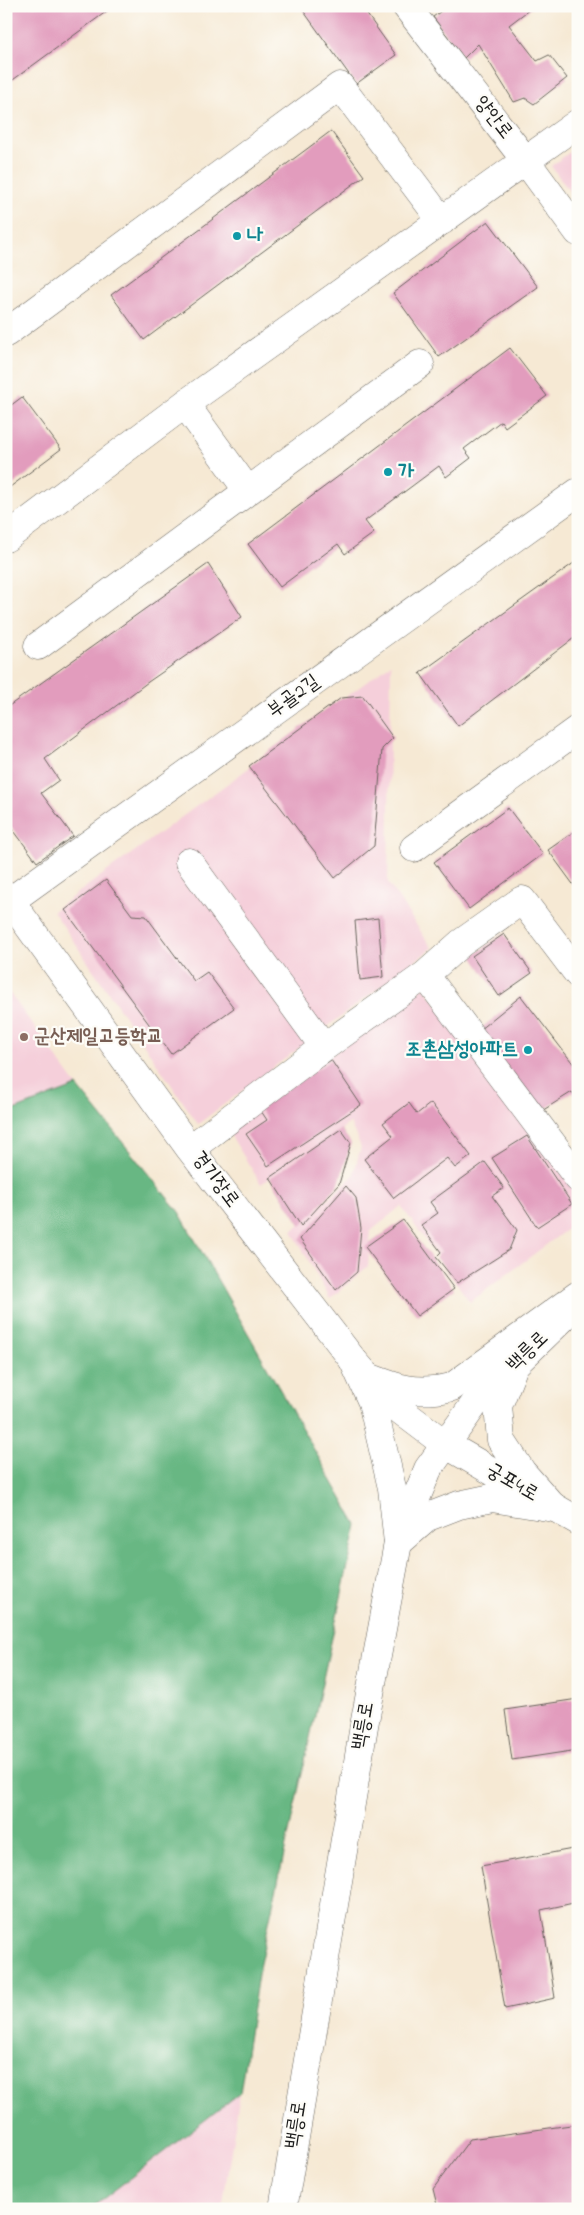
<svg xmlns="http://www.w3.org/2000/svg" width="584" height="2215" viewBox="0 0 584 2215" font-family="'Indie Flower','Poor Story',sans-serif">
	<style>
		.built { fill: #f5cfda }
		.forest { fill: #67b783; stroke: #426a50 }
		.building { fill: #e29cbd }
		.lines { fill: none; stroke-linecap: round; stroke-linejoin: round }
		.minor-casing { stroke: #68645c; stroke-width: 29 }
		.major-casing { stroke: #68645c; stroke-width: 29 }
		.minor { stroke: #fff; stroke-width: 28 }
		.major { stroke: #fff; stroke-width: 28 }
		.culture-dot { fill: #0f9aa8; stroke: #fdfcf7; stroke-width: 2 }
		.education-dot { fill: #8d6e63; stroke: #fdfcf7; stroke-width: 2 }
		.labels { text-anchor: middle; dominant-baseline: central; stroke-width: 4.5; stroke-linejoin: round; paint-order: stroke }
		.street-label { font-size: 20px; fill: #1c1c1c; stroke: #fdfcf7 }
		.culture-label { font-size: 20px; font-weight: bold; fill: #0d838f; stroke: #fdfcf7; text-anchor: start }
		.education-label { font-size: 20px; font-weight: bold; fill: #785e54; stroke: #fdfcf7; text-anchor: start }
	</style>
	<rect width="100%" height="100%" fill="#fdfcf7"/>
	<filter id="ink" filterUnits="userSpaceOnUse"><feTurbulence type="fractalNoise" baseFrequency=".02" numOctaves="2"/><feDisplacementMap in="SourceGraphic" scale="10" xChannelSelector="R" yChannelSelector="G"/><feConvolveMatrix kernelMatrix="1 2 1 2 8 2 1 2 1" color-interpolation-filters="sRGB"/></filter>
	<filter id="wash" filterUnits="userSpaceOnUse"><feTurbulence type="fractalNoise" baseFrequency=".0096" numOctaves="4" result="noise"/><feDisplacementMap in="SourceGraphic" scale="20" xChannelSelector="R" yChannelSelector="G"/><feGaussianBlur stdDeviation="1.12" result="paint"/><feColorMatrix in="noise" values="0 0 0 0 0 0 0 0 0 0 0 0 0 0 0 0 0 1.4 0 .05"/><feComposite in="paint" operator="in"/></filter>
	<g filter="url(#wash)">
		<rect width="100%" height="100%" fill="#f6e9d4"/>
		<!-- built -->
		<path class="built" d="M578,146V203L551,166Z
			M391,664L388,883L432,948L198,1124L53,911Z
			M424,987L578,1192V1221L470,1302L401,1206L371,1231L368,1266L330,1299L292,1231L353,1176L361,1147L350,1123L261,1184L228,1131Z
			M6,988L77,1086L8,1113H6Z
			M240,2093L222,2209H90Z"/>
		<!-- forest -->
		<path class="forest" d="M77,1086L179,1212L357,1525L259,1968L240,2093L90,2209H6V1113Z"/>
		<g id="blocks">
			<!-- building -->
			<path class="building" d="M10,6H114L6,85V9Z
				M306,6H361L396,55L356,84L302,9Z
				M448,6H534L509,25L537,61L549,55L567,78L534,104L525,98L514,102L478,44L464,58L433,17Z
				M331,131L364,176L144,340L111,295Z
				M488,221L538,287L439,357L393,293Z
				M510,348L547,396L505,427L501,421L464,449L471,458L446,477L439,466L365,521L374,533L345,554L338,544L280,587L248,544Z
				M22,397L61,449L6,490V409Z
				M578,560V635L458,726L420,673Z
				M208,564L242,617L148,682L45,759L59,780L41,793L73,836L37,862L6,820V708Z
				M363,696L393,738L382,749L374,846L335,878L249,766L341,698Z
				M508,808L543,854L469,909L434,862Z
				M578,829V891L548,850Z
				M106,880L132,915L146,916L194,981L207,972L234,1008L171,1054L65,910Z
				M378,918L383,977L360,980L355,921Z
				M504,934L532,973L499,996L472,956Z
				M521,996L578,1070V1100L572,1092L537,1114L479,1030Z
				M331,1060L361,1105L268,1166L246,1134L267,1120L259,1108Z
				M409,1103L417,1114L431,1103L471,1156L455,1168L447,1158L394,1198L364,1159L393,1136L383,1123Z
				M341,1129L351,1143L339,1184L301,1226L270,1178Z
				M527,1136L572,1204L537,1227L492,1158Z
				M485,1162L504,1188L492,1196L517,1230L509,1250L457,1283L436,1257L441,1252L421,1225L438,1213L430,1202Z
				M346,1186L356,1198L361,1228L357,1272L336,1290L300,1239Z
				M403,1220L454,1289L417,1316L365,1247Z
				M578,1699V1750L512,1760L505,1710Z
				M578,1848V1902L541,1910L555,1998L505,2009L481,1866Z
				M578,2124V2209H438L433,2189L470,2139Z"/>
		</g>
	</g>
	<g filter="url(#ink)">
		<use href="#blocks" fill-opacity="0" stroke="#68645c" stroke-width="1"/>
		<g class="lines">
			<!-- minor casing -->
			<g class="minor-casing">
				<path id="minor" d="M406,6L526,161L578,232
					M6,333L340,86L442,221
					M420,364L248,491L185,404L578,123
					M6,538L185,404
					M38,646L248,491
					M414,848L578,729
					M189,862L324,1047
					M6,895L190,1149L353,1360L392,1404L445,1444L578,1521
					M6,904L578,492
					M425,975L461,943L522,900L578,974
					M190,1149L324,1047L425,975L578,1178
					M283,2209L364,1726L398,1543L428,1469L476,1402L568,1313"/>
			</g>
			<!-- major casing -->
			<g class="major-casing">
				<path id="major" d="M353,1360L372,1402L392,1488L398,1543
					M514,1366L498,1406L501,1440L522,1472L554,1508
					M366,1376C398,1389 417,1395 452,1387L578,1295
					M398,1543L428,1517L459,1505L492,1498L554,1508"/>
			</g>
			<!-- minor -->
			<use href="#minor" class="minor"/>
			<!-- major -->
			<use href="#major" class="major"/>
		</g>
	</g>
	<!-- markers -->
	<g class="culture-dot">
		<circle cx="237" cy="236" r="5"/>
		<circle cx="388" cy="472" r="5"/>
		<circle cx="528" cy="1050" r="5"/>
	</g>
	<circle class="education-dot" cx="24" cy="1037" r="5"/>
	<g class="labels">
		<!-- street labels -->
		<g class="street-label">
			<text transform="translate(493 118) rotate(52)">양안로</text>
			<text transform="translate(294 697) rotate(-36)">부골2길</text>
			<text transform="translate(215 1180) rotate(53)">경기장로</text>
			<text transform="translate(528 1352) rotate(-44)">백릉로</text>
			<text transform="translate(512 1483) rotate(30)">궁포4로</text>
			<text transform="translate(364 1726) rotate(-80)">백릉로</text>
			<text transform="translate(297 2125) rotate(-81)">백릉로</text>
		</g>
		<!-- culture labels -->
		<g class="culture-label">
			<text x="247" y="236">나</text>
			<text x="398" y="472">가</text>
			<text x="518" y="1050" text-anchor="end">조촌삼성아파트</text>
		</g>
		<!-- education labels -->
		<g class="education-label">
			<text x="34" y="1037">군산제일고등학교</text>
		</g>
	</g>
	<!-- margin -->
	<rect width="584" height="2215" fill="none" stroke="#fdfcf7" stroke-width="25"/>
</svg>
